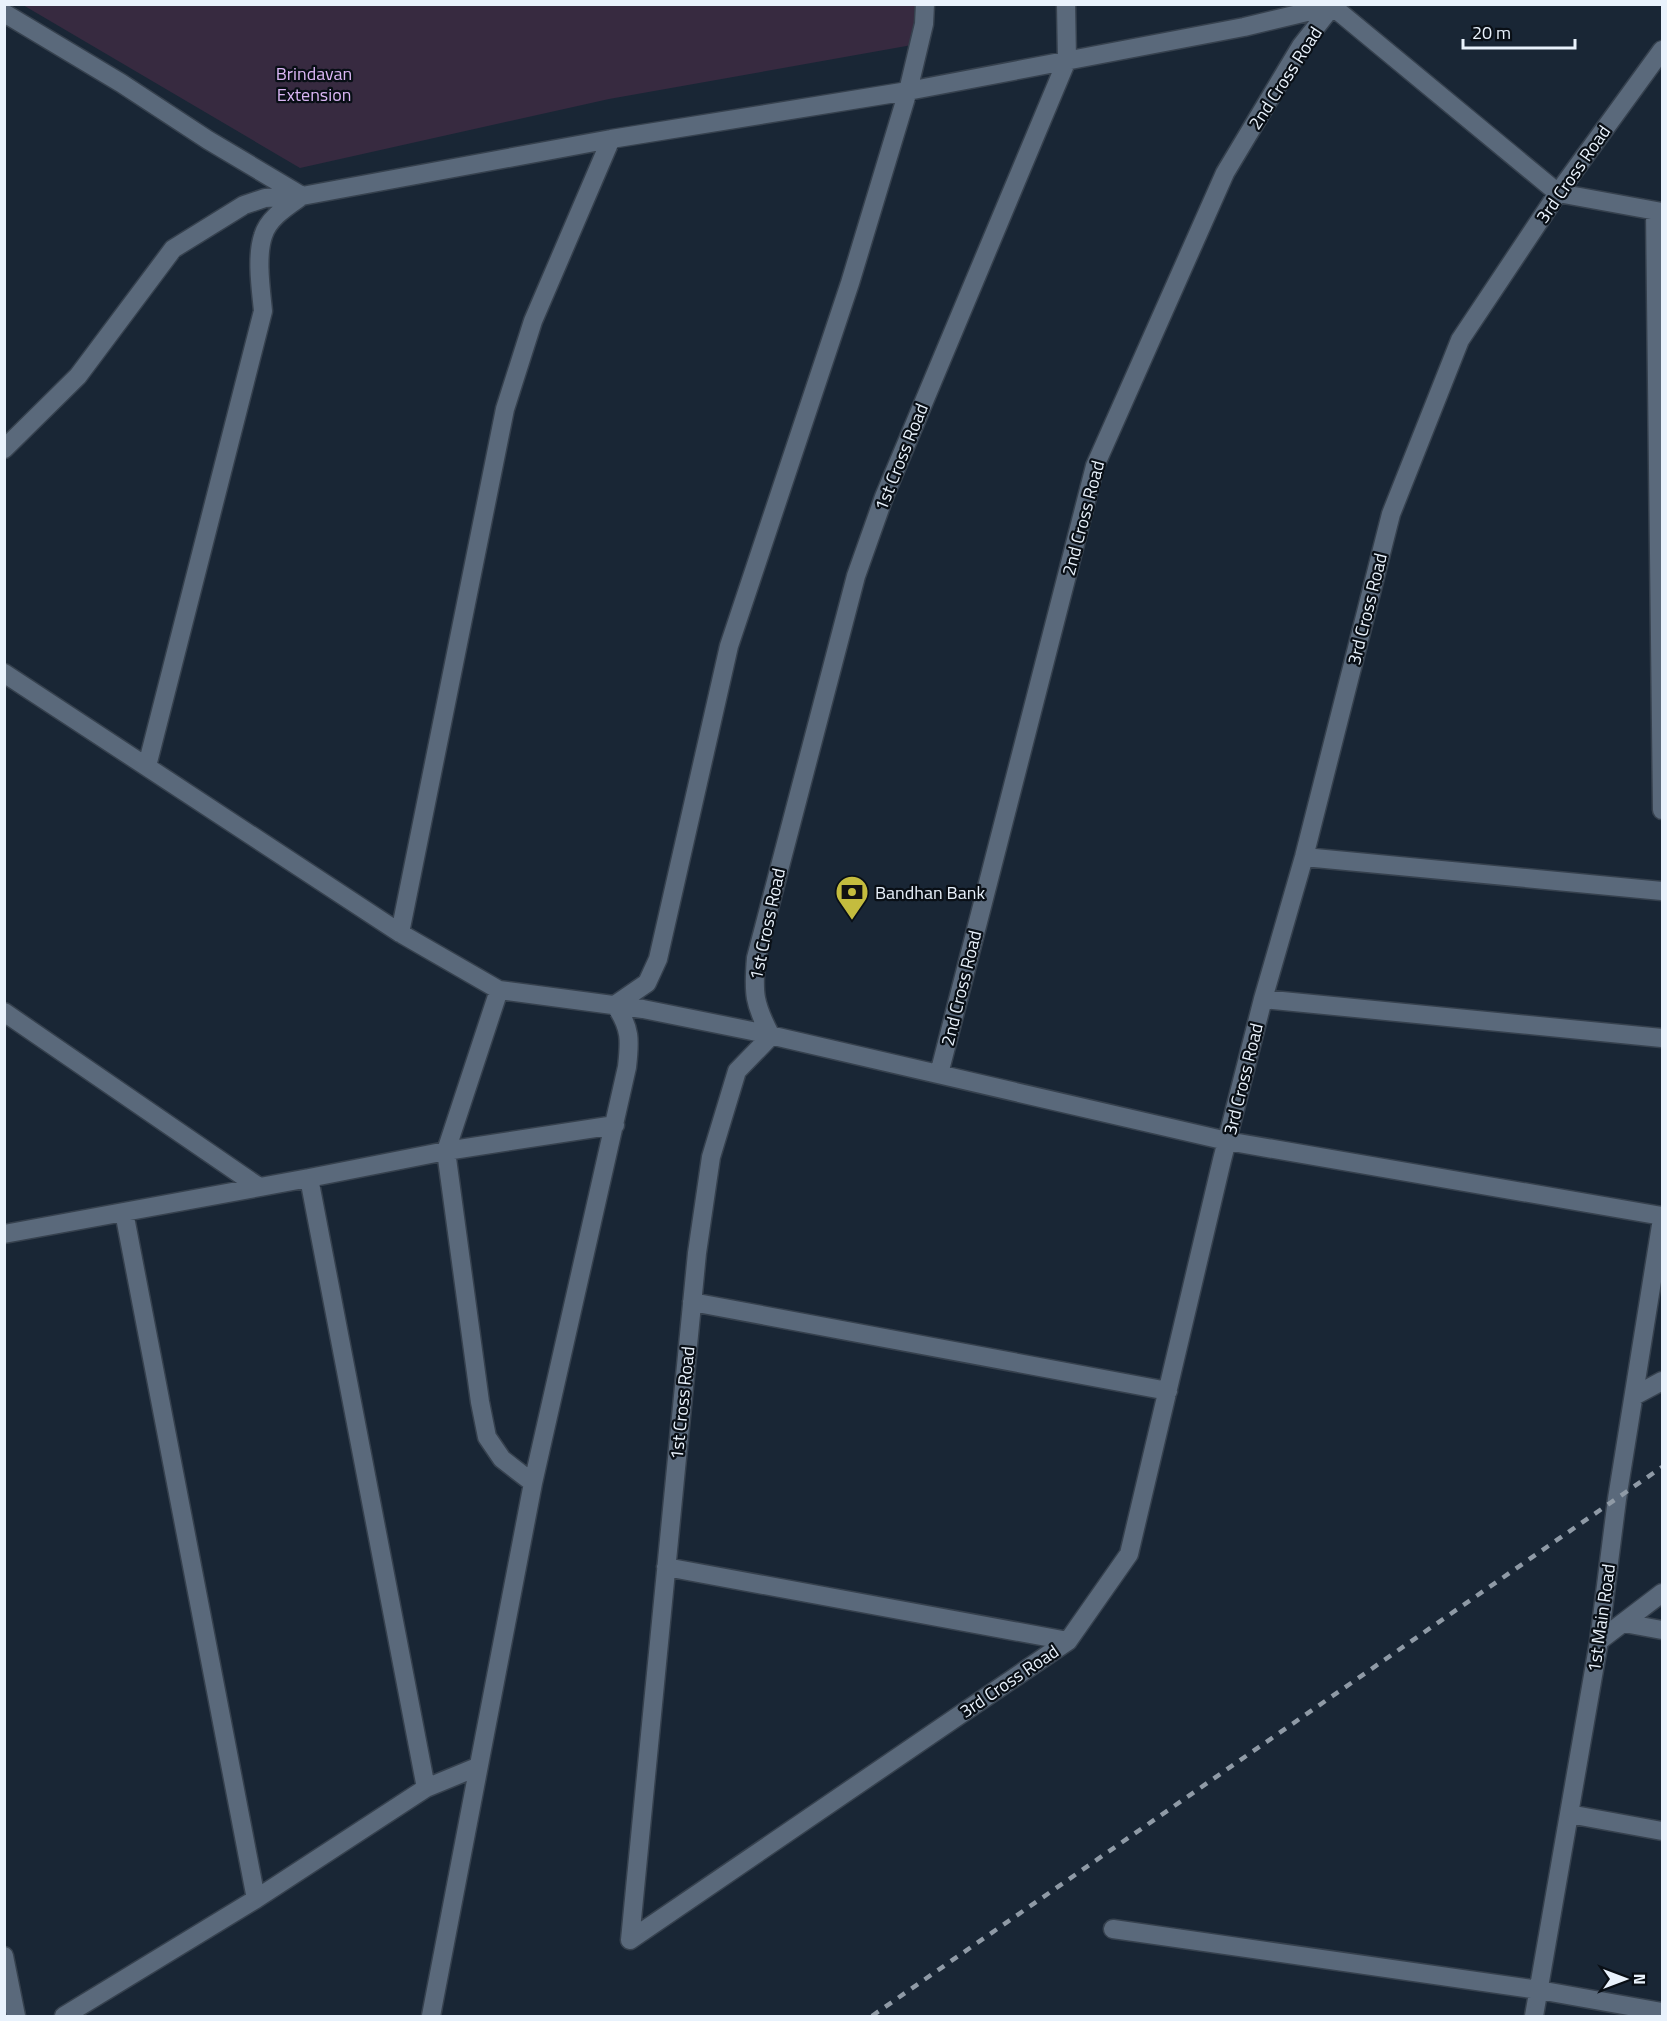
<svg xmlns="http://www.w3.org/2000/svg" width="1667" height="2021" viewBox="0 0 1667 2021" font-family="'Titillium Web',sans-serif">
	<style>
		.green { fill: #372a40 }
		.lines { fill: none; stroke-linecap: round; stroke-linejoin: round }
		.street-casing { stroke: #36414e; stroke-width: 21 }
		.street { stroke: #5a697b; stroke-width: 18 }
		.rail { stroke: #8f9aa6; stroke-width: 4.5; stroke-dasharray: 8 8; stroke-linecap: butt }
		.labels { text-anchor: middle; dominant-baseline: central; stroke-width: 4.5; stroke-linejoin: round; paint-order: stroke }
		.park-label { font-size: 18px; fill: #dbb7f5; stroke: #090f16 }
		.street-label { font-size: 18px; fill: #e9f2fc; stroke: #090f16 }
		.poi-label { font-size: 18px; fill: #e9f2fc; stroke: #090f16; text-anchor: start }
	</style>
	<rect width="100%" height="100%" fill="#192635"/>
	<!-- green -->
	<path class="green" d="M23,5H918L912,45L609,99L300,168Z"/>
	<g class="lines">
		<!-- street casing -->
		<g class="street-casing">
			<path id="street" d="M4,13L121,83L208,140L302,196L611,139L908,91L1244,27L1332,6L1558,193L1662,212
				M1655,211L1662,810
				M4,449L78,376L173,249L244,205L265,198L302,196
				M4,673L400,933L499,990L643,1009L752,1031L1227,1141L1662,1216
				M147,766L263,311C261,290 256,257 263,236C268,218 288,206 302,196
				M1304,857L1662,891
				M400,933L505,409L533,321L611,139
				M499,990L446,1151L480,1402L487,1437L502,1459L533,1483
				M1263,999L1662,1038
				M4,1012L259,1187
				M939,1074L1095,466L1225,173L1301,46L1334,4
				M309,1178L426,1788
				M124,1212L256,1899
				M4,1234L309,1178L446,1151L615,1125
				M692,1302L1168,1391
				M1634,1396L1662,1381
				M666,1567L1068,1641
				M1624,1623L1662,1630
				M1599,1641L1662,1593
				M1569,1814L1662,1831
				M1113,1929L1539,1990L1662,2012
				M630,1940L1068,1641L1129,1554L1222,1160L1263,999L1304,857L1391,514L1460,340L1558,193L1662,50
				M630,1940L697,1253L711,1157L737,1071L771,1036C754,1004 753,993 756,958L856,576L884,497L1067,60L1066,4
				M4,1956L16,2016
				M64,2016L256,1899L426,1788L477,1767
				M431,2016L533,1483L627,1067C630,1041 631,1028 615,1005L647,983L658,959L729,646L850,283L908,91L924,24L925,4
				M1534,2016L1599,1641L1617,1499L1662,1219"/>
		</g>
		<!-- street -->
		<use href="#street" class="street"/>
		<!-- rail -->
		<path class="rail" d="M872,2016L1662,1467"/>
	</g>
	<!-- icons -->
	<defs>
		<g id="bank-pin" transform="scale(1.725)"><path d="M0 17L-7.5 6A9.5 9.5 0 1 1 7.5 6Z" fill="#c4bc3e" stroke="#090f16"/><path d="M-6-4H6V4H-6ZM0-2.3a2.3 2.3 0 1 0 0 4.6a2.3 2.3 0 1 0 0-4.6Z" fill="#111"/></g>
	</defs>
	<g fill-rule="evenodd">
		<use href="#bank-pin" x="852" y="892"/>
	</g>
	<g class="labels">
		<!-- park labels -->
		<g class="park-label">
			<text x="314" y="73">Brindavan<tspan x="314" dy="21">Extension</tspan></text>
		</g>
		<!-- street labels -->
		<g class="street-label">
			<text transform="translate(1285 78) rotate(-57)">2nd Cross Road</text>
			<text transform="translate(1573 174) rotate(-55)">3rd Cross Road</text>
			<text transform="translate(901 457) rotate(-68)">1st Cross Road</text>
			<text transform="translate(1083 518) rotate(-75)">2nd Cross Road</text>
			<text transform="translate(1367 609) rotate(-76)">3rd Cross Road</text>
			<text transform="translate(767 924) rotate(-78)">1st Cross Road</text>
			<text transform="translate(961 988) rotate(-76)">2nd Cross Road</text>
			<text transform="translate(1243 1079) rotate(-76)">3rd Cross Road</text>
			<text transform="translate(682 1403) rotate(-84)">1st Cross Road</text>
			<text transform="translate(1601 1618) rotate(-82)">1st Main Road</text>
			<text transform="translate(1009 1681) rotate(-34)">3rd Cross Road</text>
		</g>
		<!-- poi labels -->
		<g class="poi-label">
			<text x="875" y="892">Bandhan Bank</text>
		</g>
	</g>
	<!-- border -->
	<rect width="1667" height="2021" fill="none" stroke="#e9f2fc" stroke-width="12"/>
	<!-- north arrow -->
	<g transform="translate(1625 1979) rotate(90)" stroke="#090f16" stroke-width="4.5" paint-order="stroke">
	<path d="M0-4.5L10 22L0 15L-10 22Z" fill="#e9f2fc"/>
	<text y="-9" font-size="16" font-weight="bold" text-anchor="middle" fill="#e9f2fc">N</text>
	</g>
	<!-- scale -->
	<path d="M1463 39v9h112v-9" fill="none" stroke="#e9f2fc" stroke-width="3"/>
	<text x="1472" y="39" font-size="18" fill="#e9f2fc" stroke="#090f16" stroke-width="4.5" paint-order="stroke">20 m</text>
</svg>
